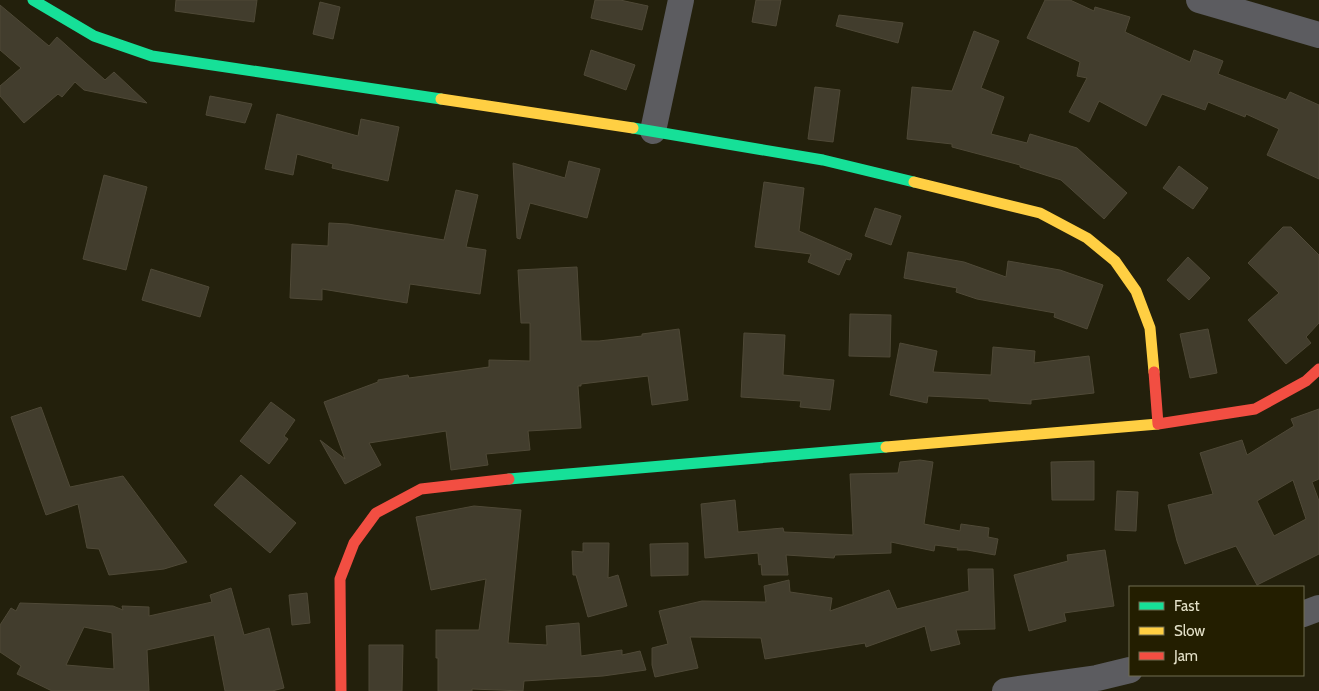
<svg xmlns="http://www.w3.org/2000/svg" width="1319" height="691" viewBox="0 0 1319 691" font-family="Cabin,sans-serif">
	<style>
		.building { fill: #423d2d; stroke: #4f4937; fill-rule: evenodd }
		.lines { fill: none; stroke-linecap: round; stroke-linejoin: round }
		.street { stroke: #5c5c60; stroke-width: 26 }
		.fast { stroke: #16e098; stroke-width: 11 }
		.slow { stroke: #ffcf43; stroke-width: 11 }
		.jam { stroke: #f24e42; stroke-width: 11 }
	</style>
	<rect width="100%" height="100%" fill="#23200c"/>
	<!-- building -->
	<path class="building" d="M176,0H257L254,22L175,11Z
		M595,0H620L648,6L642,30L591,18Z
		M756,0H781L776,26L752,22Z
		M1045,0H1070L1094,11L1095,7L1130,17L1125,32L1190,62L1194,50L1223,61L1218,74L1286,100L1290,92L1319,105V179L1267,155L1279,129L1246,114L1245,117L1208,102L1205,110L1162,94L1146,126L1099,101L1089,122L1069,112L1087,78L1077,76L1080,62L1027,38Z
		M320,2L340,7L333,39L313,34Z
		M0,5L49,46L57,37L105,80L114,72L147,103L84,90L75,82L62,97L58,94L24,123L0,96V86L21,68L0,50Z
		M839,15L903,23L898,43L836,26Z
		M974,31L999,41L981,88L1004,97L991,134L1027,143L1030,134L1077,148L1127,193L1104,219L1061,180L1020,167V165L952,147V144L907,139L912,87L952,91Z
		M591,50L635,65L626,90L584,75Z
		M815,87L840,90L833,142L808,139Z
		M210,96L252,104L245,123L206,115Z
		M277,114L358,136L361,119L399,127L388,181L332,168L333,164L297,154L293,175L265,169Z
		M569,161L600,169L587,218L530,203L520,239L517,238L513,163L565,178Z
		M1179,166L1208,188L1193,209L1163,188Z
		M104,175L147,187L126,270L83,259Z
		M764,182L804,188L799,231L852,254L850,260L846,259L839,275L808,262L811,254L755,247Z
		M456,190L478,195L466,247L486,250L480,294L410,284L407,303L322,289V300L290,298L292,244L328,246L329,223L348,224L444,240Z
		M875,208L901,216L891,245L865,236Z
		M1283,227H1291L1319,255V323L1306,337L1311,343L1286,364L1248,320L1279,293L1248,263Z
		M908,252L964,262L1006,277L1008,261L1060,270L1103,285L1087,329L1054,317L1055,313L977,299L956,292L957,288L904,278Z
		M1188,257L1210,278L1189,300L1167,280Z
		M577,267L581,341H599L642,336V334L679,329L688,400L652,405L648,376L581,384V386H578L581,428L528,431L530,450L486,454L488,465L451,470L446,431L369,443L381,465L345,484L320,440L345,459L324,402L378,382V380L408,375L409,378L489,367V360L530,361V323H521L518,270Z
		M151,269L209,287L200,317L142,300Z
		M850,314L891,315L890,357L849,356Z
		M1208,329L1217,373L1190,378L1180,334Z
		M744,333L785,335L783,375L834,380L830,410L800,407L801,401L741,397Z
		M900,343L937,351L933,372L991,375L993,347L1035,351L1034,363L1089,356L1094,393L1031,400V404L989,401V399L928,396L927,403L890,395Z
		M271,402L295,420L284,436L288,439L269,464L240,441Z
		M41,407L70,487L123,476L187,562L164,569L109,575L99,549L87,548L78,504L46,515L11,417Z
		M1319,409V479L1312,482L1319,501V554L1257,585L1236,546L1185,564L1177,541L1168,505L1213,494L1200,453L1242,440L1247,455L1294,426L1291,419ZM1293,480L1306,519L1274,536L1257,501Z
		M920,460L933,462L924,524L960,531L961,524L989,528L988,537L998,539L995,555L967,550H957L958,548L935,545L934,551L891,542V553L835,555L834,558L786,555L788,575H762L761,564L759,565L758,553L705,558L701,504L735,500L738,532L783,528L784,532L853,535L850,474L898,473L900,462Z
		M1094,461V500H1052L1051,462Z
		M241,475L296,523L270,553L214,505Z
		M1117,491L1138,492L1136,531L1115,530Z
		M474,506L521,510L508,643L547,645L546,626L579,623L581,656L622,650V655L640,651L646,670L603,676L524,681L523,691L472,689V691H438V658H436V630H479L486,579L431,590L416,517Z
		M583,543H609L608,578L618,575L627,606L588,617L576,575H573L572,551L583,552Z
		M688,543V575L651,576L650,544Z
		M1105,550L1114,606L1064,613L1066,621L1029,631L1014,575L1068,561L1067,555Z
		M968,569H993L995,629L956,630L960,644L931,651L925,626L866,647L865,643L765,659L761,638L690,637L698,668L655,677L652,665V648L668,644L659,611L702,601L766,602L764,586L789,580L790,592L832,598L830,611L889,590L897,609L969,591Z
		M231,588L244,635L269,628L284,688L272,691H225L214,635L147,650L149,691H52L17,674L21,666L0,652V625L11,608L16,611L20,603L113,606L123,610L122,606L149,607V616L212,602L210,595ZM84,627L112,633L114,669L66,665Z
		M307,593L310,623L292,625L289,595Z
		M369,645H403L402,691H369Z"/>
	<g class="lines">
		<!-- street -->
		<path class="street" d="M1199,0L1319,35
			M653,131L681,0
			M1303,614L1319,608
			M1005,691L1097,678L1130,670"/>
		<!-- fast -->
		<path class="fast" d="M33,0L94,36L152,56L441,99
			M633,128L823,160L914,182
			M509,479L886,447"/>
		<!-- slow -->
		<path class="slow" d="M441,99L633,128
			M914,182L1040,213L1087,238L1115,261L1136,291L1150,328L1154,372
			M886,447L1158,424"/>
		<!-- jam -->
		<path class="jam" d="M1154,372L1158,424L1255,409L1306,381L1319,369
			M341,691L340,579L354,543L376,513L421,489L509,479"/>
	</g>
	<!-- legend -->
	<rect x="1129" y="586" width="175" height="90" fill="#231e00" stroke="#706c50"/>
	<rect x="1139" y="602" width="25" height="8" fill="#16e098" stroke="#706c50"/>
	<text x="1174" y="611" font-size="15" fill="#e4e1c8">Fast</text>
	<rect x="1139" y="627" width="25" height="8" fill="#ffcf43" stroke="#706c50"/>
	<text x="1174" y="636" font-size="15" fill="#e4e1c8">Slow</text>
	<rect x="1139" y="652" width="25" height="8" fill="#f24e42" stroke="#706c50"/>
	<text x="1174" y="661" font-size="15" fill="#e4e1c8">Jam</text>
</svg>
